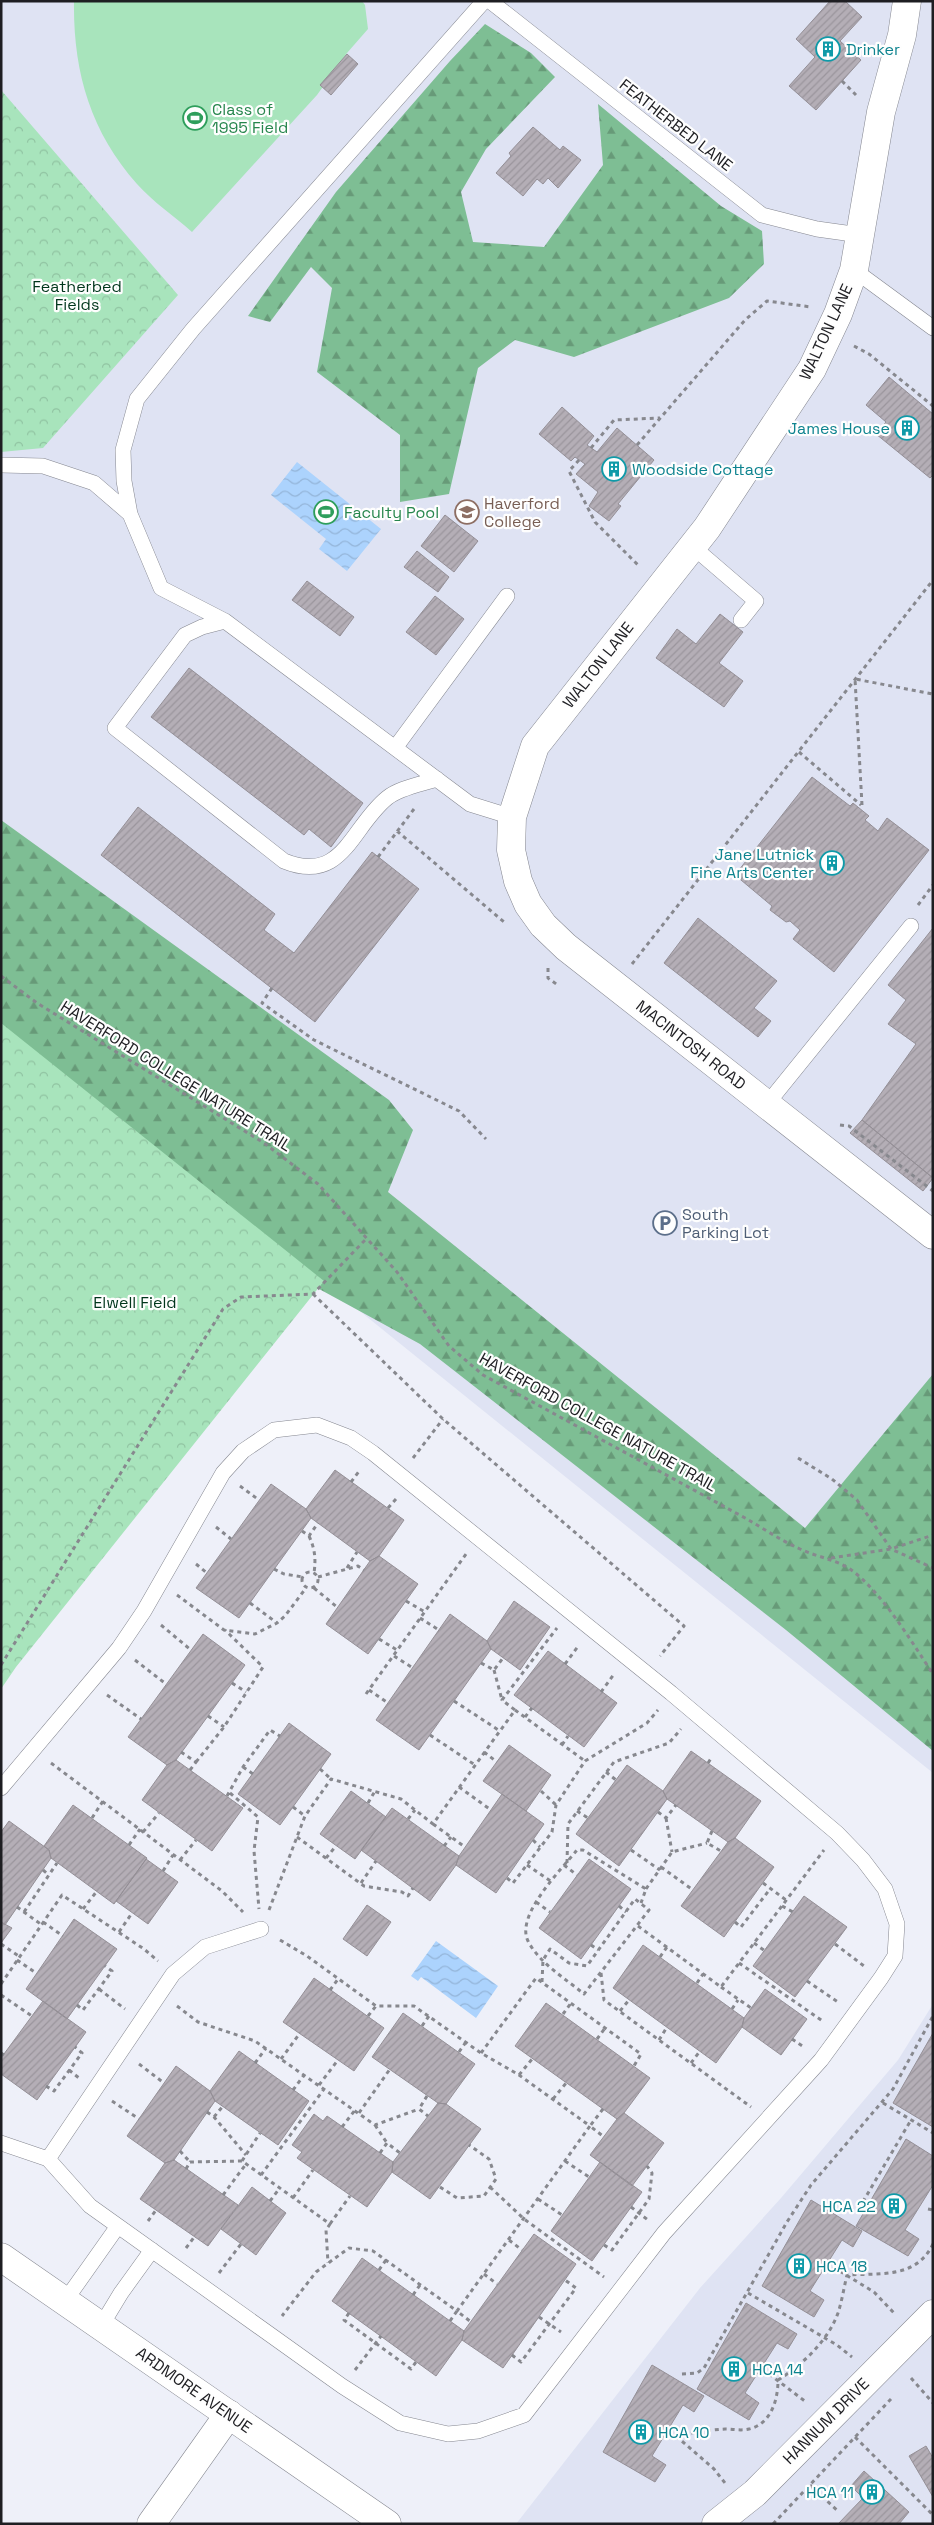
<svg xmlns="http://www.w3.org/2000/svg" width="934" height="2525" viewBox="0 0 934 2525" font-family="'Space Grotesk',sans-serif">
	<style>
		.built { fill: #dfe3f3 }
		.green { fill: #a8e4bc }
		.forest { fill: url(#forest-firs) }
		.park { fill: url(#park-crowns) }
		.water { fill: url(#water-waves) }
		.building { fill: url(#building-hatch); stroke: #948f96 }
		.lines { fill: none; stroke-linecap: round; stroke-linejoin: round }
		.lane-casing { stroke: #858790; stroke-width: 16 }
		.street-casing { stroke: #858790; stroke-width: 29 }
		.secondary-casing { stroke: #858790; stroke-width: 29 }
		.path { stroke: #87888e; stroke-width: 3; stroke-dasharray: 4 4; stroke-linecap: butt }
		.lane { stroke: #fff; stroke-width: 15 }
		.street { stroke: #fff; stroke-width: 28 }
		.secondary { stroke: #fff; stroke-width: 28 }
		.labels { text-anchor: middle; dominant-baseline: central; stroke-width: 4.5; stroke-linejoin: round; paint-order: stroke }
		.culture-label { font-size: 16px; fill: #0d838f; stroke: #fefefe; text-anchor: start }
		.leisure-label { font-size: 16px; fill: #27864d; stroke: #fefefe; text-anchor: start }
		.street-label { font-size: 16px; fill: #1e1e22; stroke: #fefefe }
		.park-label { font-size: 16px; fill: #01361c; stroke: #fefefe }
		.education-label { font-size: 16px; fill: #785e54; stroke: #fefefe; text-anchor: start }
		.service-label { font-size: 16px; fill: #4e5e75; stroke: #fefefe; text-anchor: start }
	</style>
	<defs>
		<pattern id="forest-firs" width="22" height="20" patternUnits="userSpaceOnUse" patternTransform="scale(1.25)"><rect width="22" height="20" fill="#7ebe94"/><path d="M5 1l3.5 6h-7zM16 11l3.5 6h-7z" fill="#679a78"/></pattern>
		<pattern id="park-crowns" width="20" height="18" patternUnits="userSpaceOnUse" patternTransform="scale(1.25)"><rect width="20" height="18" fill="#a8e4bc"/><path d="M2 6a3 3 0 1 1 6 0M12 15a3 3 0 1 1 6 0" fill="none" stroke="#90c3a1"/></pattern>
		<pattern id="water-waves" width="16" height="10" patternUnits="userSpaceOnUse" patternTransform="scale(1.25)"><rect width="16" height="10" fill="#acd3fd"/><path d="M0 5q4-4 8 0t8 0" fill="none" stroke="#94b5d9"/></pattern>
		<pattern id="building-hatch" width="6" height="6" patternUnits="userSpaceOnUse" patternTransform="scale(1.25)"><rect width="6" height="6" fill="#b4aeb6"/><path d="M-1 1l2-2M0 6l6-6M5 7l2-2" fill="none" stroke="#9a959c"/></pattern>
	</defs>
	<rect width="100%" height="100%" fill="#eef0f9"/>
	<!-- built -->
	<path class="built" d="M1,1H933V1773L1,1022Z
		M933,2004V2524H516L700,2288L781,2198L898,2060Z"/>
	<!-- green -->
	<path class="green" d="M74,1H362L365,5L368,29L347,53L317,95L192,232C174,216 153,202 137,184C90,131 73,71 74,1Z"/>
	<!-- forest -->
	<path class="forest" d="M485,24L531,53L555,77L486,149L461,192L473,242L544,247L603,165L598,104L721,206L762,231L764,264L729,298L574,357L515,340L478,368L449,494L400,502V435L317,372L332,288L311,267L270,322L248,316L336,192L450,61Z
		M1,820L389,1100L413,1130L388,1192L805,1528L933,1374V1751L786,1630L420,1344L123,1182L1,1071Z"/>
	<!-- park -->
	<path class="park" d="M1,90L178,295L43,448L1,452Z
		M1,1023L324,1281L16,1667L1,1689Z"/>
	<!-- water -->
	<path class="water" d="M297,462L381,529L347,571L319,549L326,539L271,495Z
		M436,1941L498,1986L476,2018L421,1977L418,1981L411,1976Z"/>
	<!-- building -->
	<path class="building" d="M830,1H845L862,17L840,41L861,60L816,110L789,86L815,57L796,39Z
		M347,54L358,64L331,95L320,85Z
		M533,127L560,150L563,146L581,160L558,188L548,178L543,184L537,179L523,196L496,173L511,156L509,153Z
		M889,377L933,414V475L930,478L876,434L886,422L866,405Z
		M562,407L594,436L587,445L597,452L617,428L654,460L618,504L621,506L609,521L589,506L598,492L576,474L585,464L575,457L571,461L539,434Z
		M445,515L478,541L454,572L421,546Z
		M417,551L449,577L438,592L404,567Z
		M307,581L354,617L340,636L292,600Z
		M435,596L464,619L436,655L406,632Z
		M720,614L743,632L719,663L743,681L724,707L656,658L677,629L696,644Z
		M189,668L363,803L331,847L309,829L304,835L151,717Z
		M812,777L850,806L853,803L869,816L865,820L878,831L887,818L929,850L834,972L793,939L800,930L790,921L786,922L770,910L772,906L735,875Z
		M138,807L275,914L264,930L294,953L372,852L419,889L315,1022L101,855Z
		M698,918L777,981L754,1008L771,1021L758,1037L664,963Z
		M933,928V1178L862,1120L916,1044L888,1024L906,1000L888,985Z
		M862,1120L933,1178L923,1191L850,1133Z
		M335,1470L404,1520L379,1556L370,1561L311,1518L306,1509Z
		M271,1484L306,1509L311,1518L239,1618L196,1588Z
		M379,1556L418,1584L368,1654L326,1624L370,1561Z
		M514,1601L550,1627L520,1670L491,1649L487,1641Z
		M450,1614L487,1641L491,1649L419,1750L376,1720Z
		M203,1634L245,1665L176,1760L167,1765L128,1737Z
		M548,1651L617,1703L584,1747L514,1695Z
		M289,1723L331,1754L280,1825L238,1794Z
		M509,1745L551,1775L526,1811L483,1781Z
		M691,1751L761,1801L735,1838L728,1842L667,1799L663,1791Z
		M176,1760L243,1808L212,1851L142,1800L167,1765Z
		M627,1765L663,1791L667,1799L619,1866L576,1834Z
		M351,1791L386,1817L355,1859L320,1834Z
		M502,1794L544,1824L496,1893L456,1865L459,1856Z
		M73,1805L147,1858L114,1904L51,1858L49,1850L44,1846Z
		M392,1808L459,1856L456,1865L430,1901L361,1850Z
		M9,1821L49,1850L51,1858L5,1925L1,1922V1832Z
		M735,1838L774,1867L724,1937L681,1906L728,1842Z
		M146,1859L178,1882L148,1924L116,1901Z
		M589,1859L631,1889L581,1959L539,1928Z
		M804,1896L847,1927L795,1997L753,1966Z
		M367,1905L391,1922L367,1956L343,1939Z
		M74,1919L117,1949L67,2019L26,1989Z
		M1,1922L12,1928L1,1943Z
		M643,1945L744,2018L742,2027L716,2063L613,1988Z
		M314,1978L384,2028L354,2071L283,2022Z
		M765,1989L807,2019L781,2055L742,2027L744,2018Z
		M43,2001L86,2032L37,2100L1,2074V2058Z
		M546,2003L650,2078L624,2113L617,2119L515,2046Z
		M403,2013L475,2064L446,2104L438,2103L372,2057Z
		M933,2033V2127L893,2103Z
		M239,2051L309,2101L278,2145L215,2101L210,2091Z
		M176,2066L210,2091L215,2101L174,2160L165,2163L127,2136Z
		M438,2103L446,2104L481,2129L430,2199L392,2172L393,2162Z
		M624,2113L664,2143L632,2186L590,2155L617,2119Z
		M314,2114L323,2121L327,2116L393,2162L392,2172L367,2207L297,2158L302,2152L292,2145Z
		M906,2139L933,2156V2185L905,2230L919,2239L908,2256L856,2226Z
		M174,2160L238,2205L208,2246L140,2199L165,2163Z
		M600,2162L642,2192L592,2261L551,2231Z
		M252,2187L286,2213L256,2255L221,2229Z
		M811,2200L862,2231L853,2247L842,2240L810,2291L824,2300L814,2317L762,2286Z
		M534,2234L576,2264L503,2368L462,2340L464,2331Z
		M362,2258L464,2331L462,2340L436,2376L332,2301Z
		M746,2303L797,2334L788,2349L777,2343L745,2393L759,2403L749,2420L697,2389Z
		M652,2365L704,2396L694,2412L683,2405L652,2456L666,2465L655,2482L603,2452Z
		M926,2446L933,2458V2497L909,2456Z
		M864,2471L909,2512L899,2524H838L863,2498L851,2486Z"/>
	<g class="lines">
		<!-- lane casing -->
		<g class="lane-casing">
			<path id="lane" d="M484,1L193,329L137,399L123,450L124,481L130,514L161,588L225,621L470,804L512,817
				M490,1L762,215L817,229L860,235
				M854,270L933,328
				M1,465L43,466L94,483L130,514
				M692,546L756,601L741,620
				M225,621L202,627L185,635L115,728L284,861C343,885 351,827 387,798C399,788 422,784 437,779
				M395,748L507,596
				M767,1104L911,926
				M1,1788L119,1648L144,1611L223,1473L243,1451L274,1430L317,1425L351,1438L373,1453L671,1693L837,1833L863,1860L885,1889L897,1924L895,1956L881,1978L821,2060L664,2233L524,2415L478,2431L448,2434L400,2423L342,2386L90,2206L48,2159L1,2143
				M48,2159L173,1974L205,1947L261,1929
				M65,2301L118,2226
				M101,2326L121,2293L152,2250"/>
		</g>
		<!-- street casing -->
		<g class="street-casing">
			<path id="street" d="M907,1L902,35L881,112L854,270L838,314L812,369L707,528L535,746L512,817L511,850L518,881L528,904L543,925L566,947L933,1235
				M151,2524L229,2414
				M716,2524L755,2493L933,2314"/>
		</g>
		<!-- secondary casing -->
		<g class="secondary-casing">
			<path id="secondary" d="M1,2257L387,2524"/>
		</g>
		<!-- path -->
		<path class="path" d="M842,81L856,95
			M854,346L869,354L933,406
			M637,445L745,320L767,301L811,307
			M591,448L614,420L660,418
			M579,460L569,471L595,522L640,567
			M799,752L861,805
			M862,805L855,679L933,694
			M397,831L504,922
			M378,857L414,809
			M918,905L933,885
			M632,964L933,580
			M548,968V978L559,986
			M1,976L37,1003L264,1143L318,1184L397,1272L449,1346L483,1375L747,1519C764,1529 782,1541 800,1549C817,1557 834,1559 850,1569C882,1592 911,1641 933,1674
			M272,988L262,1003L314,1040L459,1111L486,1139
			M840,1125L849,1126L933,1191
			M313,1294L443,1419L684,1626L660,1656
			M413,1458L443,1419
			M798,1458L832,1479L857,1500L891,1549L933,1568
			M351,1482L360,1470
			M240,1486L259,1500
			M388,1508L396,1499
			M216,1527L231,1539
			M302,1531L309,1536L318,1523
			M309,1536C315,1549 316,1559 314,1573
			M831,1558L891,1549L933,1535
			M196,1564L207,1573
			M347,1568L357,1552
			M274,1569L284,1574L303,1577
			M302 1580a8 8 0 1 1 16 0a8 8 0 1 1-16 0Z
			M318,1577L358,1566L364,1570
			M314,1588L337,1607
			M177,1595L224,1630L255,1634L277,1623L285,1616L306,1588
			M406,1601L425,1612
			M250,1603L277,1623
			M420,1618L439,1630
			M161,1625L191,1650
			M379,1639L397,1650
			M394,1656L413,1668
			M135,1660L166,1684
			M481,1663L494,1670L503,1658
			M565,1664L579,1645
			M1,1665L223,1309L241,1297L313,1294L367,1238
			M494,1670L502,1700
			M232,1683L246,1692
			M369,1690L388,1703
			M601,1692L614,1674
			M366,1694L466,1554
			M107,1695L141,1719
			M454,1701L500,1731
			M515,1710L585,1761
			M208,1716L224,1727
			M525,1717L532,1708
			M430,1735L475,1765
			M562,1745L568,1736
			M181,1752L196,1762L190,1770
			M484,1752L497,1762
			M196,1762L224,1727L263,1667L225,1630
			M51,1763L222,1891L243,1912
			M708,1763L712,1757
			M243,1767L253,1774
			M320,1769L331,1779
			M606,1772L616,1780
			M459,1787L491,1810
			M541,1791L556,1805
			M230,1793L258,1817L254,1851L259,1909
			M227,1796L243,1767L270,1730L280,1736
			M368,1803L375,1791
			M293,1807L305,1816
			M577,1811L588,1818
			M658,1812L666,1818L676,1805
			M92,1818L103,1801
			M666,1818L672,1852
			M408,1819L415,1810
			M433,1824L465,1847
			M712,1831L707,1843L721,1851
			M143,1832L159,1813
			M297,1837L364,1886L402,1892L408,1896L413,1888
			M533,1840L540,1847
			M129,1845L140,1829
			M444,1846L451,1837
			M631,1850L660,1870
			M326,1858L336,1846
			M180,1860L196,1840
			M567,1863L568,1824L614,1762L669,1743L681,1729
			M527,1865L552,1882
			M564,1865L577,1875
			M661,1867L693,1890
			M43,1870L49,1875
			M163,1871L173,1855
			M507,1878L513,1883L552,1832L556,1805L585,1761L647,1723L658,1710
			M361,1883L376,1861
			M763,1883L786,1900
			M646,1889L672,1852L707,1843
			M536,1902L550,1912
			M619,1906L626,1912
			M782,1906L793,1912
			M17,1907L42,1925
			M83,1909L97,1891
			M269,1910L305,1816L331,1779L401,1799L433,1824L515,1710L502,1700L557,1628
			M24,1912L57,1863
			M43,1922L63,1936
			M735,1922L741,1927L770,1889
			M638,1926L721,1987L824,1850
			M119,1932L132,1913
			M280,1940L307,1956L376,2006H414L481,2053L519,2075L590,2126L457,2311L373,2251L349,2248L316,2272L282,2316
			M754,1943L765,1951
			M1,1944L20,1957
			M835,1944L864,1966
			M591,1945L598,1950
			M660,1957L667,1947
			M17,1960L36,1973
			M739,1963L824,2022
			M601,1973L604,2000L751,2107
			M807,1981L838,2002
			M542,1982L543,1960L550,1949L569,1963L587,1966L635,1899L649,1910L584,1994C566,1979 539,1963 528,1941C515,1915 562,1869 577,1850H583L646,1889L641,1903
			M697,1983L703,1974
			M1,1984L62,1895L144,1949L158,1961
			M721,1987L751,2008
			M99,1989L125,2009
			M330,1990L338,1979
			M1,1995L32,2016
			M77,2005L83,2010L112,1971L105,1966
			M177,2006L198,2022L255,2041L375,2125L419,2109
			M732,2009L738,2000
			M620,2011L629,2000
			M563,2014L571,2003
			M368,2016L376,2006
			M422,2026L429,2016
			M597,2039L605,2028
			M792,2039L804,2047
			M659,2040L667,2027
			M459,2052L466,2042
			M1,2053L4,2055
			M481,2053L536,1978L641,2054L634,2066
			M281,2059L300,2033
			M255,2063L266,2048
			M691,2063L700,2051
			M139,2064L164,2083
			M69,2070L79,2078
			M519,2075L533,2058
			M319,2085L338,2060
			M46,2086L54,2091L82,2053L75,2047
			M293,2090L304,2075
			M427,2096L419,2109L428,2116
			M553,2099L567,2082
			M112,2101L139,2119
			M883,2103L933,2133
			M603,2109L590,2126L604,2137
			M207,2112L214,2117L246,2155
			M359,2113L390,2069
			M214,2117L223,2106
			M375,2125L387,2143
			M342,2127L355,2110
			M180,2151L190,2162
			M380,2153L387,2143L400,2153
			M242,2161L260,2133
			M565,2161L589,2177
			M186,2169L190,2162L242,2161L330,2224L326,2230L328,2263
			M261,2175L324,2089
			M440,2187L457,2198L484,2196L496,2179L489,2159L469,2145
			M490,2187L524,2219L604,2277
			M223,2195L246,2164
			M293,2198L313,2170
			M538,2199L562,2215
			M270,2201L279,2189
			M631,2207L648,2220
			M928,2209L933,2210
			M842,2212L861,2205L911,2120
			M148,2221L156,2210
			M330,2224L350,2196
			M509,2240L522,2250
			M604,2245L612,2250L649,2199L652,2173L647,2166
			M186,2248L195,2236
			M833,2267L874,2292L894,2313
			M379,2270L386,2260
			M219,2273L241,2244
			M484,2274L497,2284
			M748,2293L837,2345L852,2357
			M413,2295L420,2285
			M349,2313L344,2320L411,2369L416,2362
			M539,2317L561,2332
			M450,2321L457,2311L471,2322
			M512,2355L521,2362L576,2288L565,2280
			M355,2370L381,2336
			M682,2374L697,2373L704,2368L787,2222L811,2185L893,2089L933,2016
			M769,2374L806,2402
			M911,2378L933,2403
			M675,2435C692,2433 709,2430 725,2429C733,2429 741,2431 749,2429C771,2424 778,2400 778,2380C802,2365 828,2341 838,2313C842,2301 844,2287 847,2275C880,2273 916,2279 933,2244
			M676,2436L714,2469L725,2483
			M855,2437L933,2515
			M810,2485L839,2512
			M773,2524L891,2399"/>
		<!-- lane -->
		<use href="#lane" class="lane"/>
		<!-- street -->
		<use href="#street" class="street"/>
		<!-- secondary -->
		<use href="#secondary" class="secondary"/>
	</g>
	<!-- icons -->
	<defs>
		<g id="building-ring" transform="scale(1.25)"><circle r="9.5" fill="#fefefe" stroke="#0f9aa8" stroke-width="1.5"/><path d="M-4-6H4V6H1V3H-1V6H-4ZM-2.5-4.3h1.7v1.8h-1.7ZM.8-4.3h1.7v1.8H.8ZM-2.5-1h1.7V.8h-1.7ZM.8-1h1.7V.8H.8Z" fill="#0f9aa8"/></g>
		<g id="stadium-ring" transform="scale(1.25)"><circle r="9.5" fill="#fefefe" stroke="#2e9e5b" stroke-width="1.5"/><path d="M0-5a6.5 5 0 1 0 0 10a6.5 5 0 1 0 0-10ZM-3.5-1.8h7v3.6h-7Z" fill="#2e9e5b"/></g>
		<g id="university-ring" transform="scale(1.25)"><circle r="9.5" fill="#fefefe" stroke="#8d6e63" stroke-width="1.5"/><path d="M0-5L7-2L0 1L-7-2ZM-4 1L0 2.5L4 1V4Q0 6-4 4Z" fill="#8d6e63"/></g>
		<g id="parking-ring" transform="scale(1.25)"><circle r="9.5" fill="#fefefe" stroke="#5c6f8a" stroke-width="1.5"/><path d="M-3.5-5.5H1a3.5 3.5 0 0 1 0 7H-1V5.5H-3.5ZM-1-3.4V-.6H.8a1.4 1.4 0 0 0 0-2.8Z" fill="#5c6f8a"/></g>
	</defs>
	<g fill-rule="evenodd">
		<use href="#building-ring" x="828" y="49"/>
		<use href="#stadium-ring" x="195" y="118"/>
		<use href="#building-ring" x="907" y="428"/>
		<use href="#building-ring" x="614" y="469"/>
		<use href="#stadium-ring" x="326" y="512"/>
		<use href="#university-ring" x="467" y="512"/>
		<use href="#building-ring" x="832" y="863"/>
		<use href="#parking-ring" x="665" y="1223"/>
		<use href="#building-ring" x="894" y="2206"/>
		<use href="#building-ring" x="799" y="2266"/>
		<use href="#building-ring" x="734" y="2369"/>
		<use href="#building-ring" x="641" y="2432"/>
		<use href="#building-ring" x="872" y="2492"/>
	</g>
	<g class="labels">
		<!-- culture labels -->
		<g class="culture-label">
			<text x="846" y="49">Drinker</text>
			<text x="890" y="428" text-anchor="end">James House</text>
			<text x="632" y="469">Woodside Cottage</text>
			<text x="814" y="854" text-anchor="end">Jane Lutnick<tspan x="814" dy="18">Fine Arts Center</tspan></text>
			<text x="876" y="2206" text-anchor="end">HCA 22</text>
			<text x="816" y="2266">HCA 18</text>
			<text x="752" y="2369">HCA 14</text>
			<text x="658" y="2432">HCA 10</text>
			<text x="854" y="2492" text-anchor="end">HCA 11</text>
		</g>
		<!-- leisure labels -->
		<g class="leisure-label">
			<text x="212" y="109">Class of<tspan x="212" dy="18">1995 Field</tspan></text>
			<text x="344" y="512">Faculty Pool</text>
		</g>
		<!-- street labels -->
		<g class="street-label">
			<text transform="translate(676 125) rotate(38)">FEATHERBED LANE</text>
			<text transform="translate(826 332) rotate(-65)">WALTON LANE</text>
			<text transform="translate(598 665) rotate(-52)">WALTON LANE</text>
			<text transform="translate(691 1045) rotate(38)">MACINTOSH ROAD</text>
			<text transform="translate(176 1076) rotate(32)">HAVERFORD COLLEGE NATURE TRAIL</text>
			<text transform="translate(598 1422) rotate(29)">HAVERFORD COLLEGE NATURE TRAIL</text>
			<text transform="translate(194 2390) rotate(35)">ARDMORE AVENUE</text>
			<text transform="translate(826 2421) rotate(-45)">HANNUM DRIVE</text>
		</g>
		<!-- park labels -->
		<g class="park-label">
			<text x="77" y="286">Featherbed<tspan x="77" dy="18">Fields</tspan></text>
			<text x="135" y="1302">Elwell Field</text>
		</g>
		<!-- education labels -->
		<g class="education-label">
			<text x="484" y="503">Haverford<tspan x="484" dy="18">College</tspan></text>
		</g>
		<!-- service labels -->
		<g class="service-label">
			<text x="682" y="1214">South<tspan x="682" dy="18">Parking Lot</tspan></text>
		</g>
	</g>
	<!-- border -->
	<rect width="934" height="2525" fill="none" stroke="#1e1e22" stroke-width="5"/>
</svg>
